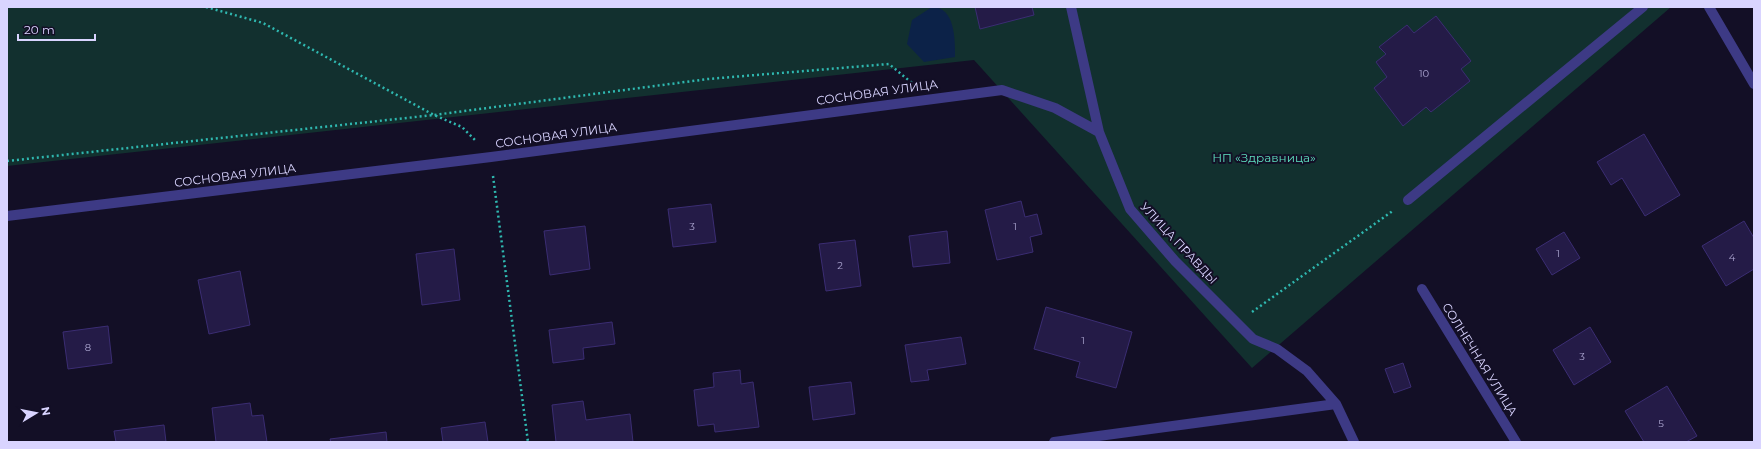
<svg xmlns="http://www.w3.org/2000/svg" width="1761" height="449" viewBox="0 0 1761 449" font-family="Montserrat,sans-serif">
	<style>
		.green { fill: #12302f }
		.water { fill: #0c2248 }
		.building { fill: #241b47; stroke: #3b2d73 }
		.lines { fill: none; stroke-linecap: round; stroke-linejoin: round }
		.path { stroke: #2fb8b0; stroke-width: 2.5; stroke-dasharray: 2 3; stroke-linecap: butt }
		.street { stroke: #3d3a85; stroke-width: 10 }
		.labels { text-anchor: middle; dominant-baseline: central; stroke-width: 4; stroke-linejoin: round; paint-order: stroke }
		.number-label { font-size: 10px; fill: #aca6d1 }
		.street-label { font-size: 12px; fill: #d9d4ff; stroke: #130f26 }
		.park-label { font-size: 12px; fill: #5fe0c0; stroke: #130f26 }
	</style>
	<rect width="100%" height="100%" fill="#130f26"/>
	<!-- green -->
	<path class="green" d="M7,7H1671L1252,368L974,60L7,166Z"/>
	<!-- water -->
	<path class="water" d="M932,7C955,7 955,39 955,57L924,62L907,44L912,20Z"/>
	<!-- building -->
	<path class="building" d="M975,7H1032L1034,15L980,29Z
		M1436,16L1471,61L1461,69L1470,81L1431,112L1426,107L1403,126L1374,88L1387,77L1376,62L1386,54L1379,47L1407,25L1414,33Z
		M1644,134L1680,195L1645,216L1622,178L1611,185L1597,162Z
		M1021,201L1025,217L1037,214L1042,234L1030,237L1033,252L997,260L985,210Z
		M711,204L716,242L673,247L668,209Z
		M1744,221L1754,238V269L1726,286L1702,246Z
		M585,226L590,269L550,275L544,231Z
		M947,231L950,263L913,267L909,236Z
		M1564,232L1580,258L1552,275L1536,249Z
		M855,240L861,286L826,291L819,244Z
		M454,249L460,300L422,305L416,254Z
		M240,271L250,325L209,334L198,280Z
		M1046,307L1132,332L1116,388L1076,377L1080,362L1034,349Z
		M612,322L615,344L583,348L584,359L553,363L549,330Z
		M108,326L112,363L68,369L63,332Z
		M1590,327L1611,362L1574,385L1553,350Z
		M961,337L966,364L927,370L929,380L911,382L905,345Z
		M1403,363L1411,387L1394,393L1385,369Z
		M740,370L741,384L753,382L759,427L715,432L714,424L698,426L694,390L714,387L713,373Z
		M851,382L855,414L813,420L809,387Z
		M1667,386L1697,436L1686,442H1644L1625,411Z
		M583,401L586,420L630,414L633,442H556L552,405Z
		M250,403L252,416L263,415L267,442H216L212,408Z
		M485,422L488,442H443L441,428Z
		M164,425L166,442H116L114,431Z
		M386,432L387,442H331L330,439Z"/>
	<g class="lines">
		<!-- path -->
		<path class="path" d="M206,7L263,23L434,115L462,127L476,141
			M7,161L434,115L708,79L889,64L912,83
			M493,176L528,442
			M1252,312L1394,210"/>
		<!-- street -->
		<path class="street" d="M1071,7L1099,132L1130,209L1175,261L1253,339L1277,349L1307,371L1336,404L1354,442
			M1709,7L1754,84
			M1408,200L1643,7
			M7,216L491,157L1002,90L1055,108L1099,132
			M1422,289L1516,442
			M1054,442L1336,404"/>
	</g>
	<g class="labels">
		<!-- number labels -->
		<g class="number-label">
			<text x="1424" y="73">10</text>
			<text x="692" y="226">3</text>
			<text x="1015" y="226">1</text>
			<text x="1558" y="253">1</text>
			<text x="1732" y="257">4</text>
			<text x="840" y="265">2</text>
			<text x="1083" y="340">1</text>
			<text x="88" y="347">8</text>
			<text x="1582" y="356">3</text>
			<text x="1661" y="423">5</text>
		</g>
		<!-- street labels -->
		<g class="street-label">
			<text transform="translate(877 92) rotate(-8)">СОСНОВАЯ УЛИЦА</text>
			<text transform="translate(556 135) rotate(-8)">СОСНОВАЯ УЛИЦА</text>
			<text transform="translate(235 175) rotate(-7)">СОСНОВАЯ УЛИЦА</text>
			<text transform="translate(1179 243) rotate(47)">УЛИЦА ПРАВДЫ</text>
			<text transform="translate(1480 359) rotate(58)">СОЛНЕЧНАЯ УЛИЦА</text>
		</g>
		<!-- park labels -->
		<g class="park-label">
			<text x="1264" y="157">НП «Здравница»</text>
		</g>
	</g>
	<!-- border -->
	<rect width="1761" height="449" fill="none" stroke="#d9d4ff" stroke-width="16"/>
	<!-- north arrow -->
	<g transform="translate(36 413) rotate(80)" stroke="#130f26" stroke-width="3" paint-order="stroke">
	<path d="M0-3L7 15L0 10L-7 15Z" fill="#d9d4ff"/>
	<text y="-6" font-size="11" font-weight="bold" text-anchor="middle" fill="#d9d4ff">N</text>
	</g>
	<!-- scale -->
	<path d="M18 34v6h77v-6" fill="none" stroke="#d9d4ff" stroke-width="2"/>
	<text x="24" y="34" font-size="12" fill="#d9d4ff" stroke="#130f26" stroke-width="3" paint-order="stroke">20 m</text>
</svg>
